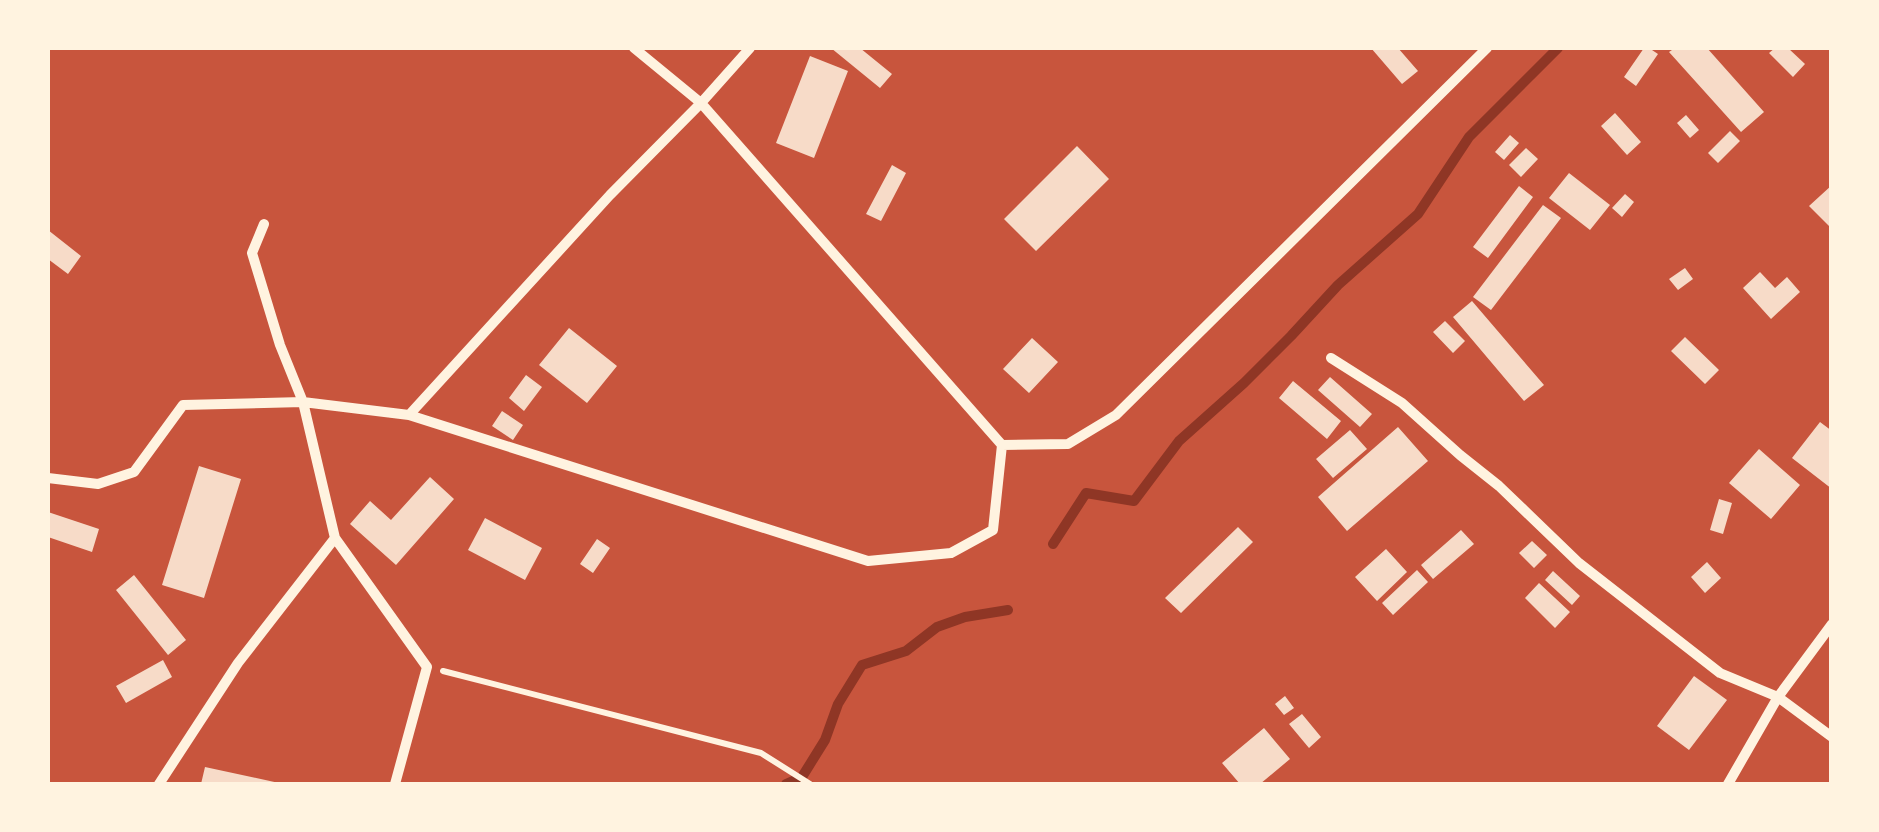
<svg xmlns="http://www.w3.org/2000/svg" width="1879" height="832" viewBox="0 0 1879 832" font-family="Arial,sans-serif">
	<style>
		.lines { fill: none; stroke-linecap: round; stroke-linejoin: round }
		.stream { stroke: #8f3625; stroke-width: 10 }
		.building { fill: #f7dbc8 }
		.path { stroke: #fff3e0; stroke-width: 6 }
		.minor { stroke: #fff3e0; stroke-width: 10 }
	</style>
	<rect width="100%" height="100%" fill="#c8553d"/>
	<g class="lines">
		<!-- stream -->
		<path class="stream" d="M1053,544L1086,493L1134,501L1179,441L1244,383L1291,336L1338,285L1418,214L1469,137L1558,48
			M786,784L802,777L825,740L838,704L862,665L906,651L937,627L965,617L1008,610"/>
	</g>
	<!-- building -->
	<path class="building" d="M831,48H860L892,74L880,88Z
		M1371,48H1398L1418,71L1402,84Z
		M1644,48H1649L1658,54L1636,86L1624,77Z
		M1675,48H1707L1764,112L1741,132L1669,52Z
		M1775,48H1788L1805,64L1793,77L1769,53Z
		M810,56L848,71L814,158L776,143Z
		M1615,113L1641,142L1627,155L1601,126Z
		M1686,115L1699,130L1690,138L1677,123Z
		M1730,131L1740,141L1718,163L1708,153Z
		M1510,135L1519,143L1504,160L1495,152Z
		M1077,146L1109,179L1036,251L1004,219Z
		M1526,148L1538,159L1521,177L1509,165Z
		M892,165L906,173L881,221L866,214Z
		M1569,173L1610,205L1590,230L1549,198Z
		M1832,185V229L1809,206Z
		M1519,186L1533,197L1488,258L1473,247Z
		M1625,194L1634,202L1622,217L1612,208Z
		M1543,205L1561,218L1491,310L1473,297Z
		M48,230L81,256L68,274L48,259Z
		M1685,268L1693,279L1678,290L1669,279Z
		M1760,272L1775,288L1787,277L1800,292L1771,319L1743,288Z
		M1472,301L1544,385L1524,401L1453,317Z
		M1445,321L1465,341L1453,353L1433,332Z
		M569,328L617,366L587,403L539,365Z
		M1685,337L1719,370L1705,384L1671,351Z
		M1032,338L1058,362L1029,393L1003,369Z
		M526,375L542,387L524,411L509,398Z
		M1330,377L1372,414L1360,427L1318,390Z
		M1293,381L1341,421L1327,439L1279,398Z
		M502,411L523,425L513,440L492,426Z
		M1820,422L1832,431V489L1792,458Z
		M1398,427L1428,461L1347,531L1318,497Z
		M1350,430L1367,449L1333,478L1316,459Z
		M1759,449L1800,485L1771,519L1729,483Z
		M199,466L241,479L204,598L162,585Z
		M430,477L454,499L396,565L350,524L370,501L391,520Z
		M1719,499L1732,503L1723,534L1710,530Z
		M48,512L99,529L92,552L48,537Z
		M485,518L542,548L525,580L468,550Z
		M1238,527L1253,542L1181,613L1165,598Z
		M1461,530L1474,544L1433,579L1421,565Z
		M597,539L610,548L593,573L580,564Z
		M1532,541L1547,555L1534,568L1519,553Z
		M1386,549L1407,572L1377,601L1355,577Z
		M1707,562L1721,578L1705,593L1691,577Z
		M1417,570L1428,582L1393,615L1382,603Z
		M1553,571L1580,596L1572,605L1545,580Z
		M134,575L186,640L168,655L116,590Z
		M1539,583L1570,612L1555,628L1525,598Z
		M163,660L172,677L126,703L116,686Z
		M1694,676L1727,700L1689,750L1657,726Z
		M1285,696L1294,708L1284,715L1275,704Z
		M1302,714L1321,737L1309,748L1289,724Z
		M1264,728L1290,759L1260,784H1240L1222,763Z
		M205,767L279,783V784H201Z"/>
	<g class="lines">
		<!-- path -->
		<path class="path" d="M443,671L761,753L810,784"/>
		<!-- minor -->
		<path class="minor" d="M264,224L252,253L280,345L303,402L335,538L427,667L395,784
			M1331,358L1402,403L1460,455L1499,486L1579,563L1720,673L1778,697L1832,737
			M409,415L868,561L951,553L993,530L1002,445L701,103L634,48
			M1002,445L1068,444L1116,415L1487,48
			M48,478L98,484L134,472L183,405L303,402L409,415L610,195L701,103L750,48
			M159,784L238,663L335,538
			M1728,784L1778,697L1832,624"/>
	</g>
	<!-- border -->
	<rect width="1879" height="832" fill="none" stroke="#fff3e0" stroke-width="100"/>
</svg>
